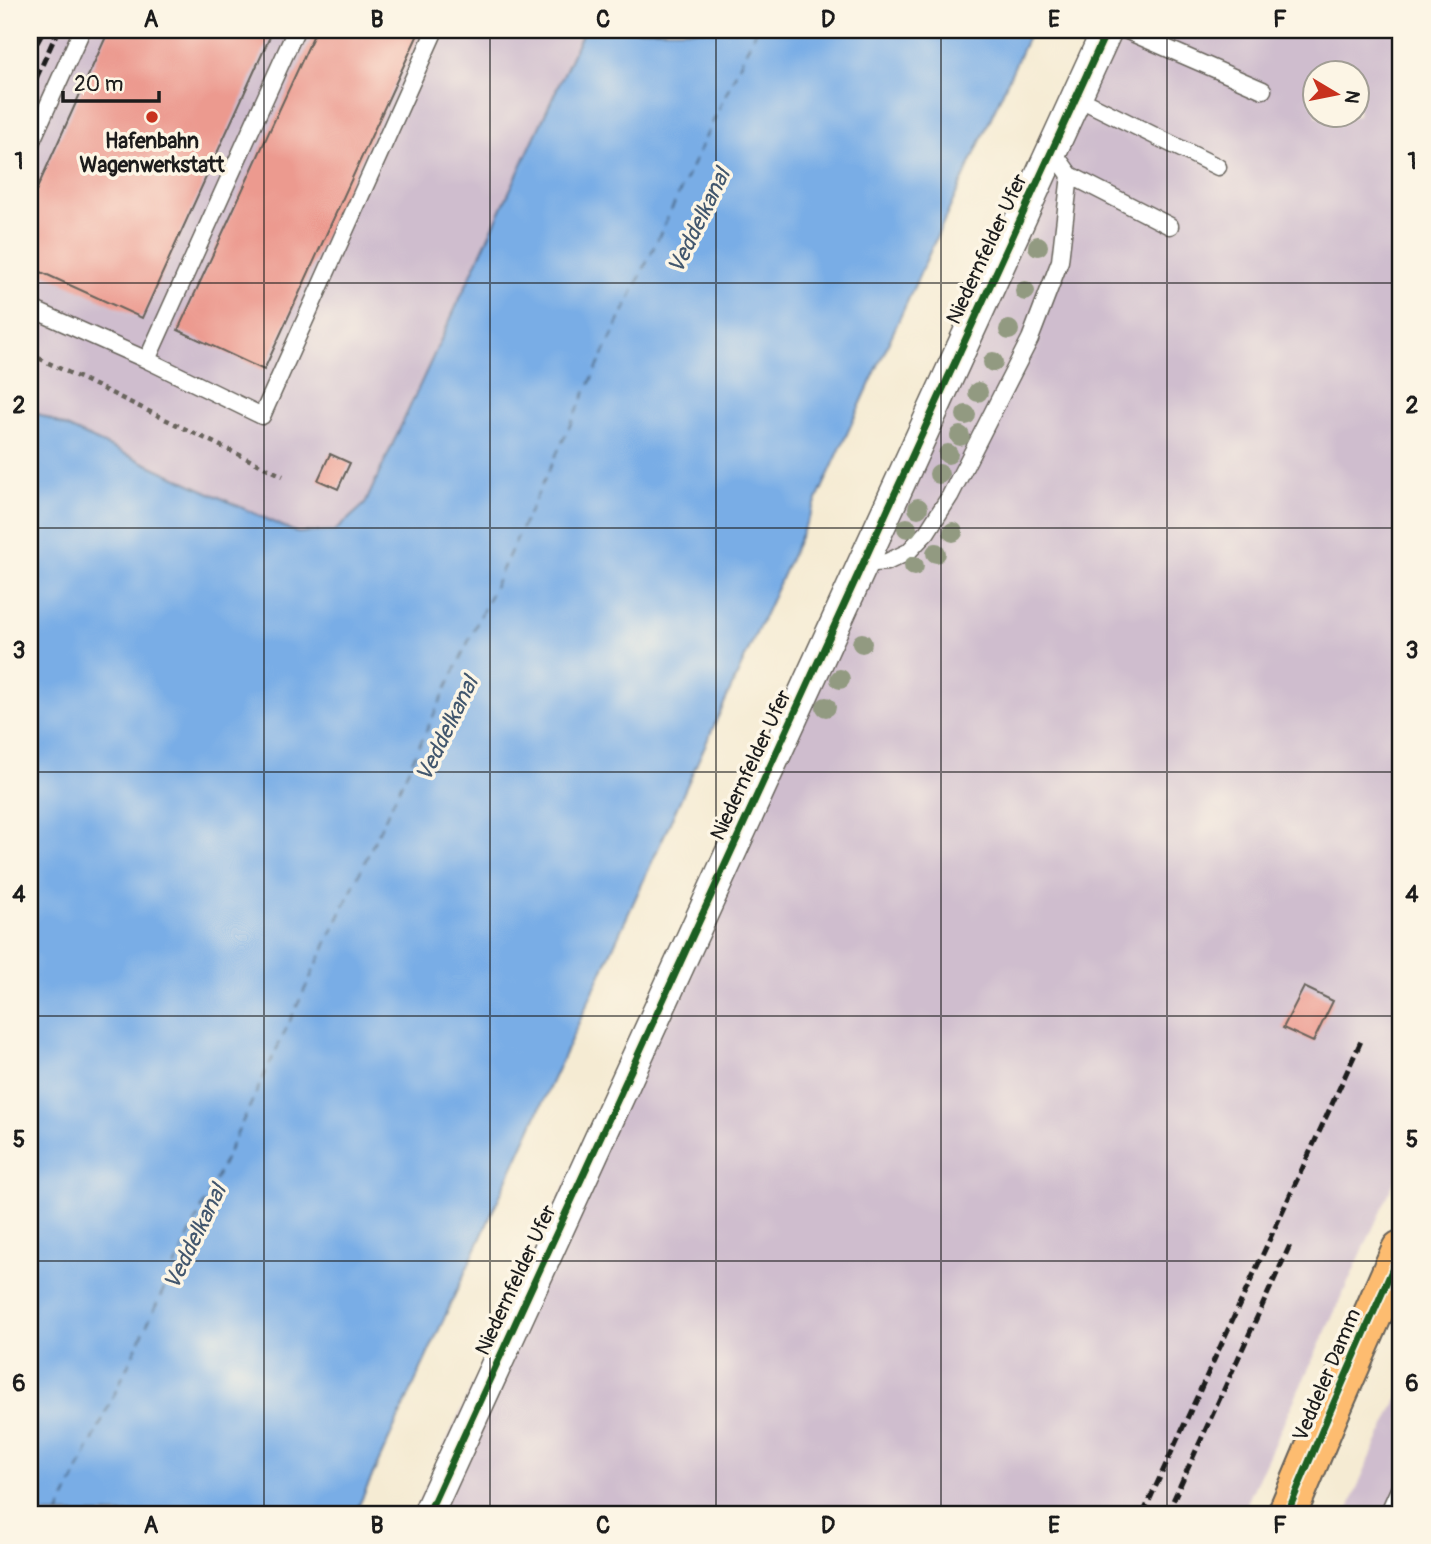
<svg xmlns="http://www.w3.org/2000/svg" width="1431" height="1544" viewBox="0 0 1431 1544" font-family="Pangolin,sans-serif">
	<style>
		.industrial { fill: #cfbdce; fill-rule: evenodd }
		.water { fill: #79ade6; stroke: #4a6481; stroke-width: 2 }
		.lines { fill: none; stroke-linecap: round; stroke-linejoin: round }
		.ferry { stroke: #41566d; stroke-width: 2; stroke-dasharray: 9 7; stroke-linecap: butt }
		.building { fill: #ec9a8f }
		.service-casing { stroke: #68645c; stroke-width: 19 }
		.minor-casing { stroke: #68645c; stroke-width: 33 }
		.primary-casing { stroke: #68645c; stroke-width: 42 }
		.path { stroke: #68645c; stroke-width: 4.5; stroke-dasharray: 5 5; stroke-linecap: butt }
		.service { stroke: #fff; stroke-width: 16 }
		.minor { stroke: #fff; stroke-width: 30 }
		.primary { stroke: #fdbc70; stroke-width: 38 }
		.rail { stroke: #1c1c1c; stroke-width: 5; stroke-dasharray: 10 5; stroke-linecap: butt }
		.cycleway-casing { stroke: #fcf5e5; stroke-width: 11 }
		.cycleway { stroke: #1b5e20; stroke-width: 7 }
		.tree { fill: #929a81 }
		.grid { fill: none; stroke: #1c1c1c; stroke-width: 2; stroke-opacity: 0.55 }
		.poi-dot { fill: #c8321e; stroke: #fcf5e5; stroke-width: 2.5 }
		.labels { text-anchor: middle; dominant-baseline: central; stroke-width: 7; stroke-linejoin: round; paint-order: stroke }
		.poi-label { font-size: 21px; font-weight: bold; fill: #1c1c1c; stroke: #fcf5e5 }
		.street-label { font-size: 21px; fill: #1c1c1c; stroke: #fcf5e5 }
		.water-label { font-size: 23px; font-style: italic; fill: #41566d; stroke: #fcf5e5 }
		.neatline { fill: none; stroke: #1c1c1c; stroke-width: 2.5 }
		.grid-label { font-size: 23px; text-anchor: middle; font-weight: bold; fill: #1c1c1c }
	</style>
	<rect width="100%" height="100%" fill="#fcf5e5"/>
	<filter id="ink" filterUnits="userSpaceOnUse"><feTurbulence type="fractalNoise" baseFrequency=".0143" numOctaves="2"/><feDisplacementMap in="SourceGraphic" scale="14" xChannelSelector="R" yChannelSelector="G"/><feConvolveMatrix kernelMatrix="1 2 1 2 8 2 1 2 1" color-interpolation-filters="sRGB"/></filter>
	<filter id="wash" filterUnits="userSpaceOnUse"><feTurbulence type="fractalNoise" baseFrequency=".00686" numOctaves="4" result="noise"/><feDisplacementMap in="SourceGraphic" scale="28" xChannelSelector="R" yChannelSelector="G"/><feGaussianBlur stdDeviation="1.57" result="paint"/><feColorMatrix in="noise" values="0 0 0 0 0 0 0 0 0 0 0 0 0 0 0 0 0 1.4 0 .05"/><feComposite in="paint" operator="in"/></filter>
	<g filter="url(#wash)">
		<rect width="100%" height="100%" fill="#f5ebd3"/>
		<!-- industrial -->
		<path class="industrial" d="M30,30H584L365,504L335,531L297,533L30,410Z
			M1099,30H1401V1167L1242,1514H413ZM1316,74H1358V116H1316Z
			M1401,1391V1514H1347L1366,1467Z"/>
		<!-- water -->
		<path class="water" d="M584,30H1031L355,1514H30V410L297,533L335,531L365,504Z"/>
		<g class="lines">
			<!-- ferry -->
			<path class="ferry" d="M58,1514L756,30"/>
		</g>
		<g id="blocks">
			<!-- building -->
			<path class="building" d="M109,30H273L142,318L30,267V204Z
				M316,30H420L264,370L178,330Z
				M330,454L350,463L338,489L318,480Z
				M1304,987L1333,1001L1313,1042L1283,1028Z"/>
		</g>
	</g>
	<g filter="url(#ink)">
		<use href="#blocks" fill-opacity="0" stroke="#68645c" stroke-width="2"/>
		<g class="lines">
			<!-- service casing -->
			<g class="service-casing">
				<path id="service" d="M1125,30L1263,90
					M1076,97L1218,167
					M30,145L82,30
					M1052,150L1070,175L1170,226
					M30,308L147,360L296,30
					M147,360L262,416L435,30
					M862,564L887,562L908,552L927,532L950,496L1030,339L1060,261L1070,175
					M1388,1514L1401,1485"/>
			</g>
			<!-- minor casing -->
			<g class="minor-casing">
				<path id="minor" d="M428,1514L1107,30"/>
			</g>
			<!-- primary casing -->
			<g class="primary-casing">
				<path id="primary" d="M1287,1514L1329,1414L1401,1250"/>
			</g>
			<!-- path -->
			<path class="path" d="M30,354L283,476"/>
			<!-- service -->
			<use href="#service" class="service"/>
			<!-- minor -->
			<use href="#minor" class="minor"/>
			<!-- primary -->
			<use href="#primary" class="primary"/>
			<!-- rail -->
			<path class="rail" d="M30,56L44,30
				M30,92L58,30
				M1143,1514L1362,1039
				M1167,1514L1290,1245"/>
			<!-- cycleway casing -->
			<g class="cycleway-casing">
				<path id="cycleway" d="M428,1514L1107,30
					M1287,1514L1329,1414L1401,1250"/>
			</g>
			<!-- cycleway -->
			<use href="#cycleway" class="cycleway"/>
		</g>
		<!-- trees -->
		<g class="tree">
			<circle cx="1038" cy="246" r="10"/>
			<circle cx="1025" cy="291" r="10"/>
			<circle cx="1009" cy="330" r="10"/>
			<circle cx="993" cy="362" r="10"/>
			<circle cx="978" cy="392" r="10"/>
			<circle cx="966" cy="415" r="10"/>
			<circle cx="960" cy="436" r="10"/>
			<circle cx="948" cy="454" r="10"/>
			<circle cx="939" cy="474" r="10"/>
			<circle cx="918" cy="508" r="10"/>
			<circle cx="907" cy="528" r="10"/>
			<circle cx="953" cy="532" r="10"/>
			<circle cx="936" cy="553" r="10"/>
			<circle cx="914" cy="566" r="10"/>
			<circle cx="862" cy="643" r="10"/>
			<circle cx="840" cy="679" r="10"/>
			<circle cx="826" cy="707" r="10"/>
		</g>
	</g>
	<!-- grid -->
	<path class="grid" d="M264,30V1514M490,30V1514M716,30V1514M941,30V1514M1167,30V1514M30,283H1401M30,528H1401M30,772H1401M30,1016H1401M30,1261H1401"/>
	<!-- markers -->
	<circle class="poi-dot" cx="152" cy="117" r="7"/>
	<g class="labels">
		<!-- poi labels -->
		<g class="poi-label">
			<text x="152" y="141">Hafenbahn<tspan x="152" dy="24">Wagenwerkstatt</tspan></text>
		</g>
		<!-- street labels -->
		<g class="street-label">
			<text transform="translate(987 249) rotate(-65)">Niedernfelder Ufer</text>
			<text transform="translate(751 765) rotate(-65)">Niedernfelder Ufer</text>
			<text transform="translate(516 1280) rotate(-65)">Niedernfelder Ufer</text>
			<text transform="translate(1327 1375) rotate(-67)">Veddeler Damm</text>
		</g>
		<!-- water labels -->
		<g class="water-label">
			<text transform="translate(699 221) rotate(-64)">Veddelkanal</text>
			<text transform="translate(447 729) rotate(-64)">Veddelkanal</text>
			<text transform="translate(195 1237) rotate(-64)">Veddelkanal</text>
		</g>
	</g>
	<!-- margin -->
	<rect width="1431" height="1544" fill="none" stroke="#fcf5e5" stroke-width="77"/>
	<!-- north arrow -->
	<g transform="translate(1336 94) rotate(100)"><circle r="33" fill="#fcf5e5" stroke="#a29e95" stroke-width="2"/>
	<path d="M0-5L12 26L0 18L-12 26Z" fill="#c8321e"/>
	<text y="-10" font-size="19" font-weight="bold" text-anchor="middle" fill="#1c1c1c">N</text>
	</g>
	<!-- scale -->
	<path d="M63 91v10h96v-10" fill="none" stroke="#1c1c1c" stroke-width="3.5"/>
	<text x="74" y="91" font-size="21" fill="#1c1c1c" stroke="#fcf5e5" stroke-width="5" paint-order="stroke">20 m</text>
	<rect x="38" y="38" width="1354" height="1468" class="neatline"/>
	<g class="grid-label">
		<text x="151" y="27">A</text>
		<text x="377" y="27">B</text>
		<text x="603" y="27">C</text>
		<text x="828" y="27">D</text>
		<text x="1054" y="27">E</text>
		<text x="1280" y="27">F</text>
		<text x="19" y="169">1</text>
		<text x="1412" y="169">1</text>
		<text x="19" y="413">2</text>
		<text x="1412" y="413">2</text>
		<text x="19" y="658">3</text>
		<text x="1412" y="658">3</text>
		<text x="19" y="902">4</text>
		<text x="1412" y="902">4</text>
		<text x="19" y="1147">5</text>
		<text x="1412" y="1147">5</text>
		<text x="19" y="1391">6</text>
		<text x="1412" y="1391">6</text>
		<text x="151" y="1533">A</text>
		<text x="377" y="1533">B</text>
		<text x="603" y="1533">C</text>
		<text x="828" y="1533">D</text>
		<text x="1054" y="1533">E</text>
		<text x="1280" y="1533">F</text>
	</g>
</svg>
